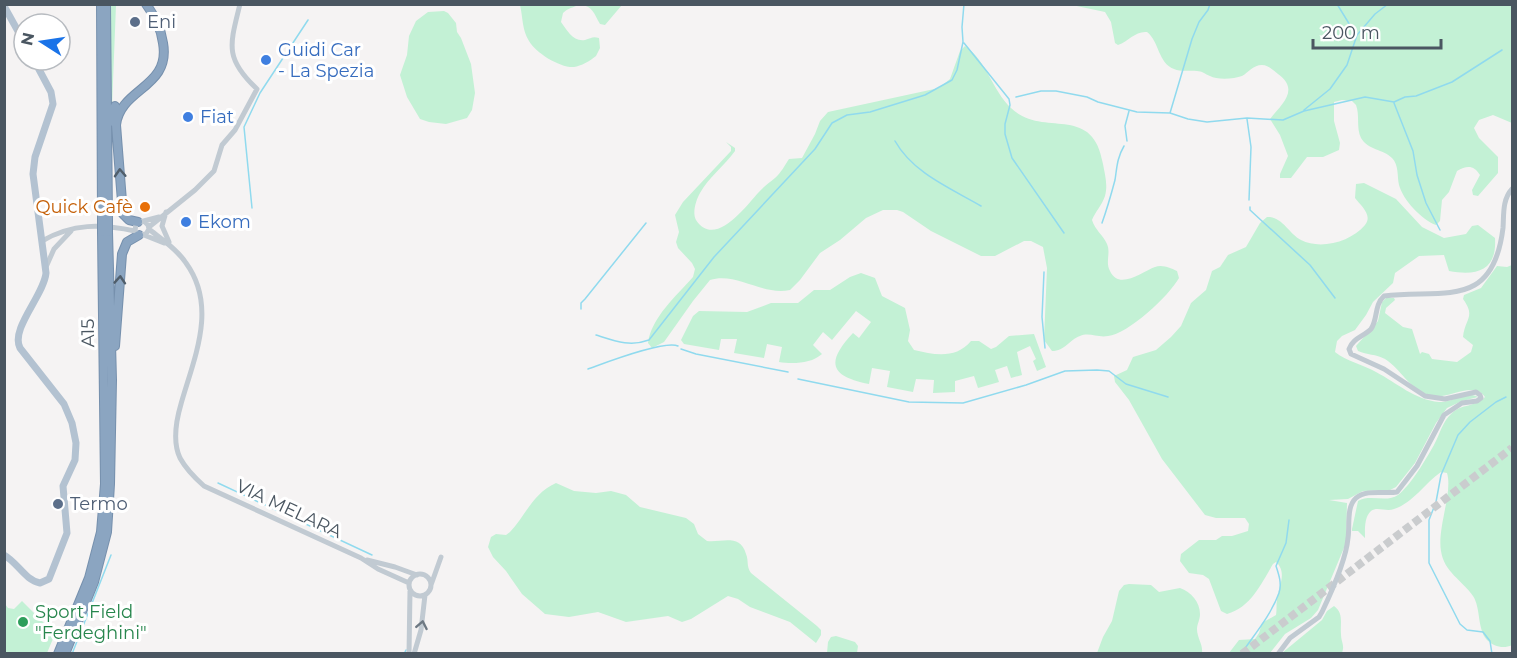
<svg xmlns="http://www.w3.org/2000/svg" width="1517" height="658" viewBox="0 0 1517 658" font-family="Montserrat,sans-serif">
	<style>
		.green { fill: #c3f1d5 }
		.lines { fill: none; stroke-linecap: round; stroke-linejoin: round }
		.stream { stroke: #90daee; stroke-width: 1.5 }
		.highway-tunnel { stroke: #caccce; stroke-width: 8; stroke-dasharray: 8 4; stroke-linecap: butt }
		.highway-casing { stroke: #7690ad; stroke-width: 10 }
		.minor { stroke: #c1cad2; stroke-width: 5 }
		.major { stroke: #b3c2d1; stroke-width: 7 }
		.highway { stroke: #8ba5c1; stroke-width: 8 }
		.highway-bridge-casing { stroke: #7690ad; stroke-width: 10; stroke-linecap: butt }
		.highway-bridge { stroke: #8ba5c1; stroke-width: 8 }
		.oneway { stroke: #505e6b }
		.oneway2 { stroke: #6e7983 }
		.service-dot { fill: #5c6f8a; stroke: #fff; stroke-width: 2 }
		.shop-dot { fill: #3f7fe0; stroke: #fff; stroke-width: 2 }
		.food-dot { fill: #e8710a; stroke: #fff; stroke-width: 2 }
		.leisure-dot { fill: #2e9e5b; stroke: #fff; stroke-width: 2 }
		.labels { text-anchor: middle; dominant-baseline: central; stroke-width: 6; stroke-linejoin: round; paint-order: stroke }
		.service-label { font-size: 18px; fill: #4e5e75; stroke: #fff; text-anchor: start }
		.shop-label { font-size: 18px; fill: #366cbe; stroke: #fff; text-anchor: start }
		.food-label { font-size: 18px; fill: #c56008; stroke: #fff; text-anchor: end }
		.street-label { font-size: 18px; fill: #4a5661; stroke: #fff }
		.leisure-label { font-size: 18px; fill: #27864d; stroke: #fff; text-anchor: start }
	</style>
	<rect width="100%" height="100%" fill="#f5f3f3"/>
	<!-- green -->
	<path class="green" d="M111,5H116L112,107L110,108Z
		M520,5V4L622,5L605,25L600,24C593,12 592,3 576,6C571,8 567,9 563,13L561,22C567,30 573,42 585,40C591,38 593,36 599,38L600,48L596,56C590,61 581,66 574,67C560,68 536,53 529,41C522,30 523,18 520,5Z
		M1072,5H1512V123L1493,115L1479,120L1474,128L1479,138L1498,157V173L1478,196L1473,195L1472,190L1480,175C1474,165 1467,165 1457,171L1449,192L1442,200L1440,221L1436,225C1422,220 1403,200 1399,185C1397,176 1399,165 1392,158C1383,149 1368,150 1361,138C1356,128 1360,115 1356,105L1352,101L1342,100L1334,102V121L1340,143L1339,150L1323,157H1307L1291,178H1280V174L1288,156L1280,135L1270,119C1282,104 1300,90 1278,74C1273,70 1268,65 1262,65C1253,65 1249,72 1242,76C1234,79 1217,80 1210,76C1205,74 1202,71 1197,71C1189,70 1181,72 1174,69C1158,63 1159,41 1147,32C1135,31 1129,41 1118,45L1115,43L1111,22L1105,12Z
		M444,11L448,13L456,23L457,32L461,38L471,64L475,93L472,110L467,118L446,124L429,122L420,119L407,97L400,75L407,55L409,36L416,21L428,12Z
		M965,46C987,61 992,90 1011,108C1043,139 1093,102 1103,164C1105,175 1108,185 1105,196C1102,205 1095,212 1092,220C1095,230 1103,235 1107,244C1111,253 1105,262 1110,271C1119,291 1143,271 1155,267C1162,264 1171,268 1177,271L1179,278C1169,296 1128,334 1108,336C1098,338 1089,332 1080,336C1069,340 1065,351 1052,351L1044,340L1047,268L1043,247L1031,241H1024L995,256H981L931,231L903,212L897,210H883L866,218L840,240L820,253L800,280L790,290C762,296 737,272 710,280L693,301L664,342L652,348L648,343C651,318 677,295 693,277L695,269L692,263L678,248L676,242L679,232L675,215L683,202L731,151V147L726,142L735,148V151C724,166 709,177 700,193C696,200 692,213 696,220C715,249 746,206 758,193C763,187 769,183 775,178C781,173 785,165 789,159L802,158L815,134L820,121L828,112L939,88L950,79L960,51Z
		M1364,183L1396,199L1422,227L1444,238L1466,234L1472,226L1478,225L1495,238C1497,271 1477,276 1449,271L1444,255L1419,256L1395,273L1393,283L1373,302L1366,315L1355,330L1342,336L1337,341L1335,352C1346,361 1364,365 1376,372C1397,383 1415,400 1439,402C1452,403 1466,390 1478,397L1462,401L1447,408L1436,423L1415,463L1396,487L1390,490L1363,491L1348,499L1329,500L1347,503L1346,543L1318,610L1311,618L1285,634L1270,653H1229L1239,640L1255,639L1259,633L1262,623L1276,615C1277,609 1276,605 1277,600C1278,587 1288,573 1276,562L1273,564C1261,584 1251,607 1227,614L1221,611L1209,579L1203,575L1189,573L1180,561L1181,554L1199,540H1216L1222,536H1232L1248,531L1249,524L1245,518H1216L1205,515L1162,459L1129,400L1115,382L1114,376L1127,370L1133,357L1156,350L1171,337L1181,326L1191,303L1206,290L1212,271L1220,267L1228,255L1246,247L1260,223L1267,217C1282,216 1289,234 1301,240C1320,250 1351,242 1365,225C1373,215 1361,206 1355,198L1356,184Z
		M1512,265V645C1504,649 1494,647 1487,640C1477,629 1481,608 1473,596C1462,580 1444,572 1441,551C1437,528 1453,492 1447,473L1441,472C1425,483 1413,503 1394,509C1386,512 1377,506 1371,511C1364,517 1365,530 1365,538L1358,531H1352V529L1358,501C1370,494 1387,503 1398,495C1411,485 1426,459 1434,445C1440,434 1442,422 1452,413C1461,404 1476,407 1485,397C1473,379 1446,402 1428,395C1409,389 1401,369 1385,359C1376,354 1367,355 1358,351L1356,346L1378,321L1382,302L1386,298H1394L1395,300L1386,308L1385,313L1403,327L1412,329L1420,354L1422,352L1429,354L1432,359L1457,362L1471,352L1473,345L1463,337C1465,318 1476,317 1463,299L1464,295L1481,288L1497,266L1507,267Z
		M861,273L875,278L882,296L905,308L910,330L908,341L914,350C935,355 956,359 971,341H979L991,349L996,347L1009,336L1034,334L1046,367L1037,371L1033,361L1036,359L1030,346L1017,352L1022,375L1011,378L1007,366L995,370L999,382L978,388L974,376L955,381V392L933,393L934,380L916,379L913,392L887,387L890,371L872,368L869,384C829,376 826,362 853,333L859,338L871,322L856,311L832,340L823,332L813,345L822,354C811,364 792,364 779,362L782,347L767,344L764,358L734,353L737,339H721L719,350L684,344L681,340L693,316L699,311L747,312L771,303H798L814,290H830L850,277Z
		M556,483L574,491L596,493L611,491L626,495L640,507L686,518L694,524L698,534L707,541C721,543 740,533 746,554C749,561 746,566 751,573L817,626L821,630V635L816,643L790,622L750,607L738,599L728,596L691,619L682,622L668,616L626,622L598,612L569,617L545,614L522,594L506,571L493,557L488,547L491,537L496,534L506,535L510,532C526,515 533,493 556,483Z
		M1129,584L1151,585L1159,592L1180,588C1191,592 1200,602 1200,614C1200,620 1197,624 1197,629C1197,638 1203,644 1202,653H1097L1103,637L1112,621L1119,591L1124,585Z
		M22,601L55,634L47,653H5V604L8,608L14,609Z
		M1334,606C1344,613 1340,623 1341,634C1341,642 1345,645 1342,653H1282L1322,620L1327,611Z
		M836,636L855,642L858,646L857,653H827L828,642L831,637Z"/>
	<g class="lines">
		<!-- stream -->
		<path class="stream" d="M1337,4L1356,35
			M964,43L1009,99L1010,105L1005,124V134L1012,158L1064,233
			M1016,97L1041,91H1056L1087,97L1098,102L1137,112L1170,113L1188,119L1207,122L1247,118L1283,120L1304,111L1365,97L1394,102L1405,97L1416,96L1452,82L1502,50
			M1394,103L1413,151L1417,175L1426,203L1440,230
			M1304,110L1330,89L1347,65L1357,35L1375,14L1388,4
			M1170,113L1192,39L1199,22L1208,10L1210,4
			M1247,119L1251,147L1249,200
			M895,141C913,173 950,188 981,206
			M1127,141L1125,126L1129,111
			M1250,207V210L1310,265L1335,298
			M252,208L244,127L260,93L308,20
			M1102,223C1107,209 1111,195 1115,180C1117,167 1117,158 1124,146
			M1044,272L1042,317L1045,348
			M581,309V303L585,299L646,223
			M596,335C615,341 630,347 649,340L714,257L815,149L832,123L847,115L870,112L925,95L952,80L957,70L963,42L962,27L964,4
			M681,349L696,354L788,372
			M588,369C605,363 664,340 678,346
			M798,379L909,402L963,403L1026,385L1065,371L1097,370L1109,371L1126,384L1168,397
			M218,483L372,555
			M72,654L111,555
			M404,654L406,650
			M1241,654C1254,635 1271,615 1279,593C1282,584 1279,575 1276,566L1286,543L1289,520
			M1492,654L1490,641L1483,632L1467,630L1460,624L1429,563V520L1436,502L1441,475L1458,435L1470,422L1496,402L1506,397"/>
		<!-- highway-tunnel -->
		<path class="highway-tunnel" d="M1242,654L1512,448"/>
		<!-- highway casing -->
		<g class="highway-casing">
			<path id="highway" d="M101,4L102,219
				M106,4L108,220
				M110,122L115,106
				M138,222L129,220L123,214L116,125C120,88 171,88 163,43C161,28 155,17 146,4
				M115,346L122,254L127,242L139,235
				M58,654L89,578L101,532L105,484L102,232
				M65,654L94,582L107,532L110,484L112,380L108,232"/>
		</g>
		<!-- minor -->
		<path class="minor" d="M166,212L162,226L169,242
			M144,221L148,225L149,229L146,234L140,235L135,231L136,223L159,217
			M149,227L195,190L214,171L222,145L235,130L257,89C224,58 230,45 240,4
			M149,229C162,240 177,249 186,263C218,307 194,358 181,404C176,421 172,441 180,458C186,469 195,478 204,486L361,558L378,569L409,583
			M144,235L164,243
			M42,241C73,223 101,224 135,231
			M46,267L54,249L71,231
			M367,560L395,567L417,575
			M409 585a11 11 0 1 1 22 0a11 11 0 1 1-22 0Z
			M431,585L441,557
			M409,654L410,591
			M414,654L421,630L425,595
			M1278,654L1290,638L1319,617L1322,612C1332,591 1346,560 1348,538C1350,526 1346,507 1356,498C1366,489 1385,494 1397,492L1417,466L1444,415L1462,403L1477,401L1481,398L1480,395L1476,392L1445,399L1425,396L1384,369L1351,354L1349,349C1353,338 1363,337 1371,329C1378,319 1374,305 1384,296C1444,289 1493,310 1503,228C1504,215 1502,200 1512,189"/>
		<!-- major -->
		<path class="major" d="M4,6L24,42
			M4,555C18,563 25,580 40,583L49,579L67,533L63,486L75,460L76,443L72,423L64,404L20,348C10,329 44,295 46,273L33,174L35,157L53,104L51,92L34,60"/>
		<!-- highway -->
		<use href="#highway" class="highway"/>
		<!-- highway-bridge casing -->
		<g class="highway-bridge-casing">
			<path id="highway-bridge" d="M102,219V232
				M108,232V220"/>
		</g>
		<!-- highway-bridge -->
		<use href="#highway-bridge" class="highway-bridge"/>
	</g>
	<!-- one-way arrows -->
	<defs><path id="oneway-chevron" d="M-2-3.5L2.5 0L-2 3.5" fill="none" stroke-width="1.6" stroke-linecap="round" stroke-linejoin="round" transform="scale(1.5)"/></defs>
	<g class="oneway">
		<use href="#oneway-chevron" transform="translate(120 173) rotate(-93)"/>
		<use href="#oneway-chevron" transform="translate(120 280) rotate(-86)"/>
	</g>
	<use class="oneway2" href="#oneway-chevron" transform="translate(422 625) rotate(-79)"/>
	<!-- markers -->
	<g class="service-dot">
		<circle cx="135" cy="22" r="6"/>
		<circle cx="58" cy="504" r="6"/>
	</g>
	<g class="shop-dot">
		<circle cx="266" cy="60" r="6"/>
		<circle cx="188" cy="117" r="6"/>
		<circle cx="186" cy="222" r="6"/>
	</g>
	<circle class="food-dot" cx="145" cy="207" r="6"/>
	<circle class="leisure-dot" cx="23" cy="622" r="6"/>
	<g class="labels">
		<!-- service labels -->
		<g class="service-label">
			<text x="147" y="22">Eni</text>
			<text x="70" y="504">Termo</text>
		</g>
		<!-- shop labels -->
		<g class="shop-label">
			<text x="278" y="50">Guidi Car<tspan x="278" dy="21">- La Spezia</tspan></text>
			<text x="200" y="117">Fiat</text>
			<text x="198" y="222">Ekom</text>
		</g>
		<!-- food labels -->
		<g class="food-label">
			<text x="133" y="207">Quick Cafè</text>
		</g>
		<!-- street labels -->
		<g class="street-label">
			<text transform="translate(88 333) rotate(-91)">A15</text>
			<text transform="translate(289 509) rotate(25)">VIA MELARA</text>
		</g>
		<!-- leisure labels -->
		<g class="leisure-label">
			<text x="35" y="612">Sport Field<tspan x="35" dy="21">"Ferdeghini"</tspan></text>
		</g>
	</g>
	<!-- border -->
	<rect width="1517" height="658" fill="none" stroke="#4a5661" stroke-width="12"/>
	<!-- north arrow -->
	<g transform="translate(42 42) rotate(282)"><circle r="28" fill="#ffffff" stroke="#b7bbc0" stroke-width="1.5"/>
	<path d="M0-4.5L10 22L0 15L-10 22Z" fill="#1a73e8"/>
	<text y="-9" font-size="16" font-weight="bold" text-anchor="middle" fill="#4a5661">N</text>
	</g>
	<!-- scale -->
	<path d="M1313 39v9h128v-9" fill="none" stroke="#4a5661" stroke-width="3"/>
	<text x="1322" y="39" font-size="18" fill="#4a5661" stroke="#ffffff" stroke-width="4.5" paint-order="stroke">200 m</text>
</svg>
